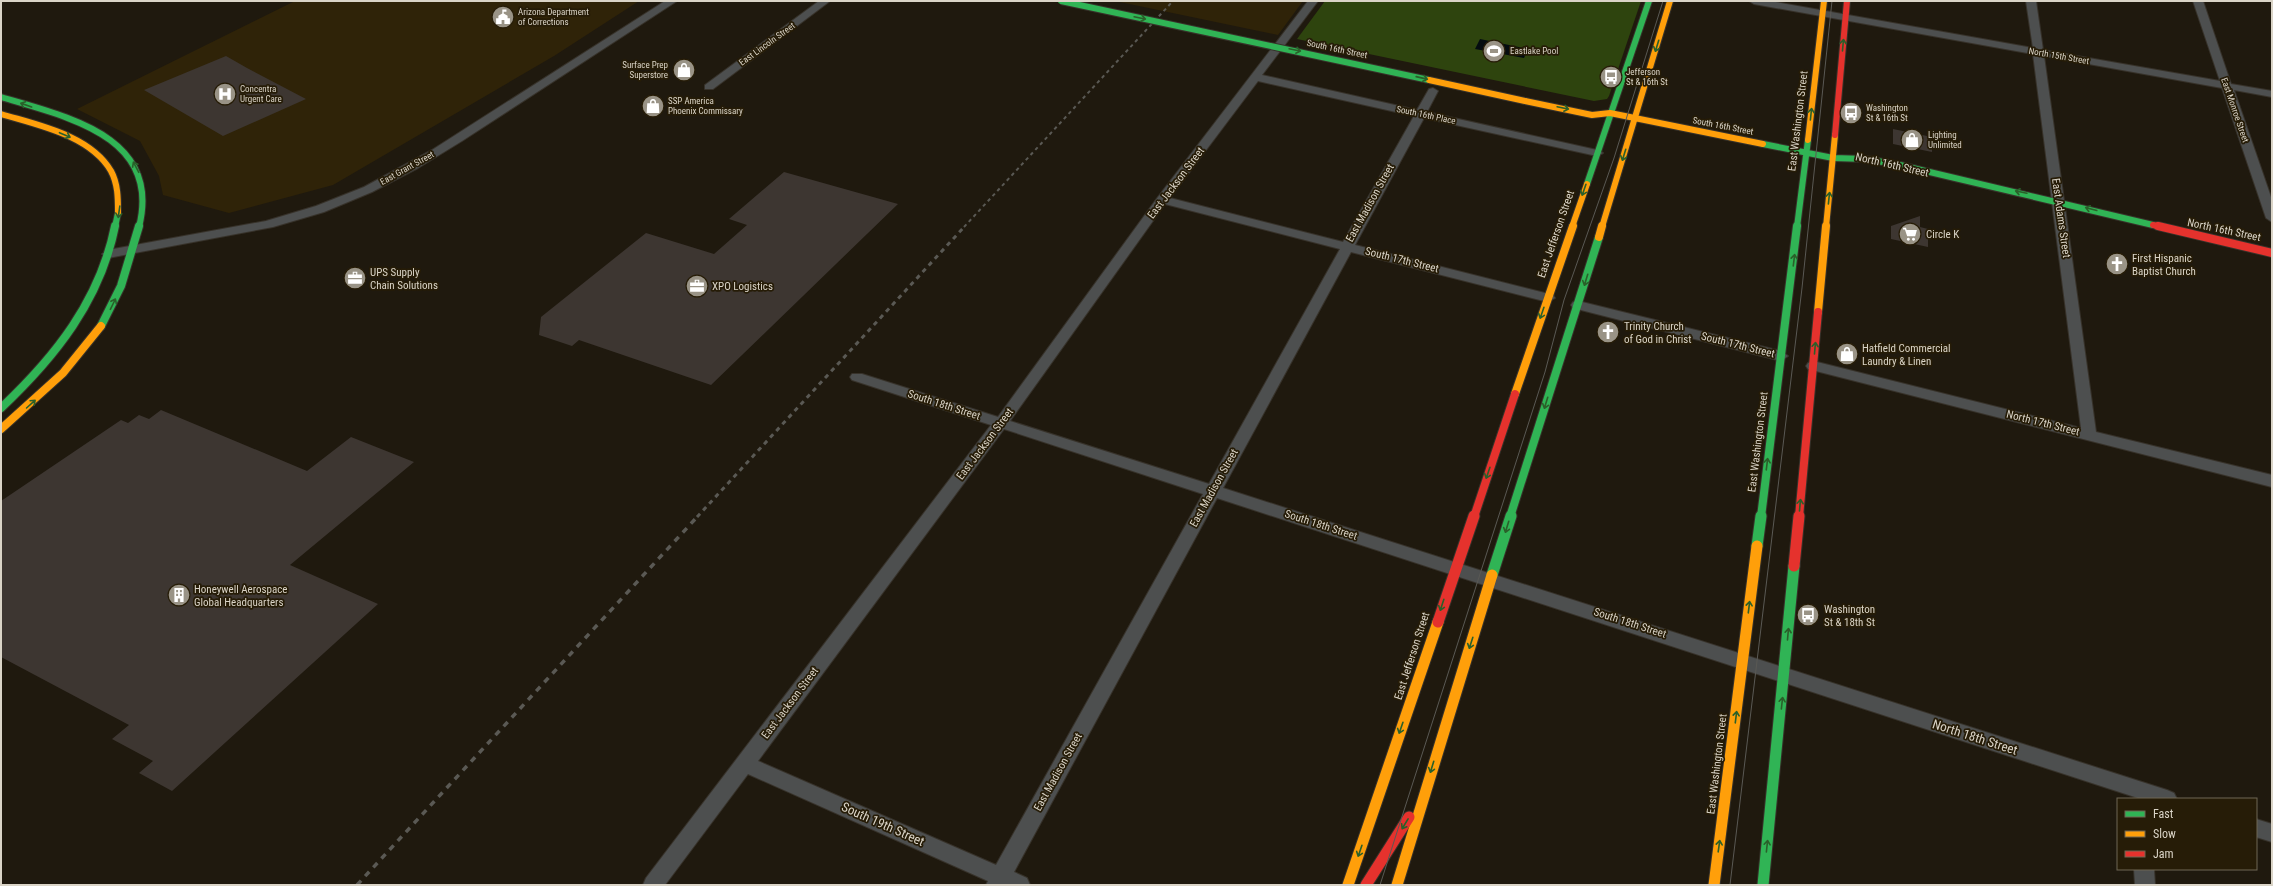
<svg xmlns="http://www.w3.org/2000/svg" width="2273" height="886" viewBox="0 0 2273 886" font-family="'Roboto Condensed',sans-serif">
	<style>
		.built { fill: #2f2308 }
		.green { fill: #2e440e }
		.water { fill: #040c10 }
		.building { fill: #3d3631 }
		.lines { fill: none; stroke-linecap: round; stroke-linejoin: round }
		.street-casing { stroke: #37322a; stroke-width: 2 }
		.fast-far2-casing { stroke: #37322a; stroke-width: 8 }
		.fast-far1-casing { stroke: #37322a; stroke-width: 10 }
		.fast-casing { stroke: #37322a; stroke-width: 13 }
		.slow-far2-casing { stroke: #37322a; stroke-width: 8 }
		.slow-far1-casing { stroke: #37322a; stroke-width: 10 }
		.slow-casing { stroke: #37322a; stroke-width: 13 }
		.jam-far2-casing { stroke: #37322a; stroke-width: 8 }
		.jam-far1-casing { stroke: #37322a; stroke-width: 10 }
		.jam-casing { stroke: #37322a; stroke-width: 13 }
		.street { fill: #4d4f4f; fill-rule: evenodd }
		.fast-far2 { stroke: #30b455; stroke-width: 6 }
		.fast-far1 { stroke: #30b455; stroke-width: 8 }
		.fast { stroke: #30b455; stroke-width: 11 }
		.slow-far2 { stroke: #ff9f0a; stroke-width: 6 }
		.slow-far1 { stroke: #ff9f0a; stroke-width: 8 }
		.slow { stroke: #ff9f0a; stroke-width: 11 }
		.jam-far2 { stroke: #e5322d; stroke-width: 6 }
		.jam-far1 { stroke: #e5322d; stroke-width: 8 }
		.jam { stroke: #e5322d; stroke-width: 11 }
		.tram { stroke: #5a5954; stroke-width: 1 }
		.rail-far2 { stroke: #5a5954; stroke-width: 2; stroke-dasharray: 3.5 3.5; stroke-linecap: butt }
		.rail-far1 { stroke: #5a5954; stroke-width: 3; stroke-dasharray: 4.5 4.5; stroke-linecap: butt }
		.rail { stroke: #5a5954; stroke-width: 3.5; stroke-dasharray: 6 6; stroke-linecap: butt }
		.fast-bridge-casing { stroke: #37322a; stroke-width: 8; stroke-linecap: butt }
		.slow-bridge-casing { stroke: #37322a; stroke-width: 8; stroke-linecap: butt }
		.fast-bridge { stroke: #30b455; stroke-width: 6 }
		.slow-bridge { stroke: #ff9f0a; stroke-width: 6 }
		.oneway { stroke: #2a602a }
		.labels { text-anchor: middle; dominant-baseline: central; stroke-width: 3.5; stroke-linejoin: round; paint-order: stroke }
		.far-poi-label { font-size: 9px; fill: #dad4c7; stroke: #261c07; text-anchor: start }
		.far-street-label { font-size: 9px; fill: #dad4c7; stroke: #261c07 }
		.street-label { font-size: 11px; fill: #dad4c7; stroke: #261c07 }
		.poi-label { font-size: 11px; fill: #dad4c7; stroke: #261c07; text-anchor: start }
		.near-street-label { font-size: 13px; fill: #dad4c7; stroke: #261c07 }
	</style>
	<rect width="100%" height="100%" fill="#1f190e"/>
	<!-- built -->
	<path class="built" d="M295,1H639L554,56L333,185L229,213L163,195L159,176L140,141L77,109Z
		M1115,1H1303L1278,35Z"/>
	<!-- green -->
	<path class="green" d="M1325,1H1641L1609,96L1607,99L1594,101L1297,39Z"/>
	<!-- water -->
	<path class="water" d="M1480,39L1528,49L1524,58L1475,49Z"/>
	<!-- building -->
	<path class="building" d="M226,56L247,68L306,99L223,136L144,90Z
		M1893,129L1932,137V152L1893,144Z
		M784,172L898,204L711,385L579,340L572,346L539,335L541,317L646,233L714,254L747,225L729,219Z
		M1920,216V227L1928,229V247L1891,239V226Z
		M161,410L307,471L351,437L414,462L290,565L378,604L172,791L139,773L153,761L112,739L129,725L1,657V501L121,420L128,423L139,415L149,419Z"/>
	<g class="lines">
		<!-- street casing -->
		<g class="street-casing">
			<path id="street" d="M665,1H677L462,141L418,168L372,192L324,212L273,227L108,258L102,254L108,250L266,221L316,206L364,187L432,150Z
				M819,1H830L713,89H705V85Z
				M1308,1H1318L1262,75L1417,110L1429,89L1433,88L1438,91L1427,112L1597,150L1603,153L1597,156L1424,118L1355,245L1553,295L1555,298L1548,302L1351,252L1223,488L2167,790L2174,793L2177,799H2141L1217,498L1014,872L1027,878L1030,885H986L988,881L748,774L665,885H643L646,878L991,425L852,380L850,377L852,374H862L998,417L1158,197ZM1258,81L1414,116L1343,242L1170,198ZM1165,204L1340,249L1209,484L1010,421ZM1004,429L1203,494L996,865L758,761Z
				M1749,1H1770L2033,48L2026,1H2036L2043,50L2220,81L2193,1H2203L2231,84L2272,91V97L2234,90L2272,200V222L2266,218L2222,88L2044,56L2096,432L2272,475V487L1808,369L1806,366L1808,363L1813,361L2081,428L2033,54L1754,4Z
				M1578,301L1781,351L1788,356L1781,361L1573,308L1571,305L1573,302Z
				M2256,819L2272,824V842L2256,837Z
				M2134,869H2154L2155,885H2135Z"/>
		</g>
		<!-- fast-far2 casing -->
		<g class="fast-far2-casing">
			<path id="fast-far2" d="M1,97C67,117 162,136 139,227
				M1763,144L1833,158L1866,159L1900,165L2153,225
				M1587,184L1649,1
				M115,227L118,213
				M1797,227L1808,140"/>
		</g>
		<!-- fast-far1 casing -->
		<g class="fast-far1-casing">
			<path id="fast-far1" d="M101,326L121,286L139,226
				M1,408C55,357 100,301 115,226
				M1510,517L1599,237
				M1761,517L1797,226"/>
		</g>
		<!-- fast casing -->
		<g class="fast-casing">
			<path id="fast" d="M1757,546L1761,516
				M1492,575L1511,516
				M1763,885L1794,566"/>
		</g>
		<!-- slow-far2 casing -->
		<g class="slow-far2-casing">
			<path id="slow-far2" d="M1525,101L1592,115L1610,113L1763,144
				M1,114C37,125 90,135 111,171C118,184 118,198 118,213
				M1808,140L1824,1
				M1572,227L1587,184
				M1602,227L1670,1
				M1826,227L1835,135"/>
		</g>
		<!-- slow-far1 casing -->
		<g class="slow-far1-casing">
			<path id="slow-far1" d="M1599,237L1602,226
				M1818,312L1826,226
				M1515,394L1573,226
				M1,429L63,373L101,326"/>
		</g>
		<!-- slow casing -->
		<g class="slow-casing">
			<path id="slow" d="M1348,885L1438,622
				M1397,885L1492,575
				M1714,885L1757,546"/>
		</g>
		<!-- jam-far2 casing -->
		<g class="jam-far2-casing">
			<path id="jam-far2" d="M1835,135L1847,1
				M2153,225L2162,227"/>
		</g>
		<!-- jam-far1 casing -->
		<g class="jam-far1-casing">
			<path id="jam-far1" d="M2158,226L2272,253
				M1474,517L1515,394
				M1799,517L1818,312"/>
		</g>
		<!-- jam casing -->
		<g class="jam-casing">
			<path id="jam" d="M1794,566L1799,516
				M1438,622L1474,516
				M1366,885L1409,817"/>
		</g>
		<!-- street -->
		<use href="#street" class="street"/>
		<!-- fast-far2 -->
		<use href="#fast-far2" class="fast-far2"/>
		<!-- fast-far1 -->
		<use href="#fast-far1" class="fast-far1"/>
		<!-- fast -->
		<use href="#fast" class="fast"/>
		<!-- slow-far2 -->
		<use href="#slow-far2" class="slow-far2"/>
		<!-- slow-far1 -->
		<use href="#slow-far1" class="slow-far1"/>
		<!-- slow -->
		<use href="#slow" class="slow"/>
		<!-- jam-far2 -->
		<use href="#jam-far2" class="jam-far2"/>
		<!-- jam-far1 -->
		<use href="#jam-far1" class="jam-far1"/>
		<!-- jam -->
		<use href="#jam" class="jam"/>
		<!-- tram -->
		<path class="tram" d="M1380,885L1545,372L1564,300L1614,158L1663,1
			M1730,885L1802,288L1832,1"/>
		<!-- rail-far2 -->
		<path class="rail-far2" d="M964,227L1173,1"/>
		<!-- rail-far1 -->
		<path class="rail-far1" d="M697,517L965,226"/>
		<!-- rail -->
		<path class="rail" d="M357,885L698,516"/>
		<!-- fast-bridge casing -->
		<g class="fast-bridge-casing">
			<path id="fast-bridge" d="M1061,1L1429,80"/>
		</g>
		<!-- slow-bridge casing -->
		<g class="slow-bridge-casing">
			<path id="slow-bridge" d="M1429,80L1525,101"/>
		</g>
		<!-- fast-bridge -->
		<use href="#fast-bridge" class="fast-bridge"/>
		<!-- slow-bridge -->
		<use href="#slow-bridge" class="slow-bridge"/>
	</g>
	<!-- one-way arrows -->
	<defs><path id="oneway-shaft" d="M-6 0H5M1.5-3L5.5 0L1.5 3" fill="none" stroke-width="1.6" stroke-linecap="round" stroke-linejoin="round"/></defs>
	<g class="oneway">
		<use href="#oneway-shaft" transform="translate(1140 18) rotate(12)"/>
		<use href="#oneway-shaft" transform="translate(1843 45) rotate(-85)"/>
		<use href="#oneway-shaft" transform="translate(1657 46) rotate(107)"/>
		<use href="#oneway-shaft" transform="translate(1295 50) rotate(12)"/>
		<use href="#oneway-shaft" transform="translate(1422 78) rotate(13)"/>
		<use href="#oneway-shaft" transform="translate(26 105) rotate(-161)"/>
		<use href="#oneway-shaft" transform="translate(1563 108) rotate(12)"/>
		<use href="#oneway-shaft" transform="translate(1811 114) rotate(-84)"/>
		<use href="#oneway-shaft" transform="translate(65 135) rotate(23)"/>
		<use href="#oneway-shaft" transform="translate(1624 155) rotate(107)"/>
		<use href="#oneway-shaft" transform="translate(136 167) rotate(-118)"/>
		<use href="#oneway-shaft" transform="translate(1584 190) rotate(109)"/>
		<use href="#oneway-shaft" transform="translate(2021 192) rotate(-168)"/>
		<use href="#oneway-shaft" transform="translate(1829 198) rotate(-84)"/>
		<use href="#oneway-shaft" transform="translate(2091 209) rotate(-165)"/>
		<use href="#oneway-shaft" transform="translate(119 212) rotate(98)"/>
		<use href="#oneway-shaft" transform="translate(1794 260) rotate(-83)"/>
		<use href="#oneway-shaft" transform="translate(1586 280) rotate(107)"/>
		<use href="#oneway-shaft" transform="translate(113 304) rotate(-64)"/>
		<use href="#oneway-shaft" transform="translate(1542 313) rotate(109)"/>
		<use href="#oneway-shaft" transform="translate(1815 348) rotate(-85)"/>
		<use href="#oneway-shaft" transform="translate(1546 403) rotate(107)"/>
		<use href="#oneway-shaft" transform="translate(31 404) rotate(-42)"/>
		<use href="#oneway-shaft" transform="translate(1767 464) rotate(-83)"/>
		<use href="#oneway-shaft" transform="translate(1488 473) rotate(109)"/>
		<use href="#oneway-shaft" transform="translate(1800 505) rotate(-85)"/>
		<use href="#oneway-shaft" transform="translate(1507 527) rotate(107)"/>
		<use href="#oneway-shaft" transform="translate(1442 605) rotate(108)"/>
		<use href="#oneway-shaft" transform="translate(1749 607) rotate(-83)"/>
		<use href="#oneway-shaft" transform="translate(1788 634) rotate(-85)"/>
		<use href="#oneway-shaft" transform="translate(1471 643) rotate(108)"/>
		<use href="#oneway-shaft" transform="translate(1782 703) rotate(-84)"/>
		<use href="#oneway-shaft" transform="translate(1736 717) rotate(-83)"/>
		<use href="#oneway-shaft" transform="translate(1401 728) rotate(109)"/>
		<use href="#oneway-shaft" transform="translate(1432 767) rotate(107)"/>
		<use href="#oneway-shaft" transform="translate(1405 824) rotate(121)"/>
		<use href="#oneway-shaft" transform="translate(1719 846) rotate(-82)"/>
		<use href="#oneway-shaft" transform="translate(1767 846) rotate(-84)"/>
		<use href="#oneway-shaft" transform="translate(1360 851) rotate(109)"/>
	</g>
	<!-- icons -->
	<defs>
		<g id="civic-disc" transform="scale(1.15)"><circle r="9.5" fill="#999386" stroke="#261c07"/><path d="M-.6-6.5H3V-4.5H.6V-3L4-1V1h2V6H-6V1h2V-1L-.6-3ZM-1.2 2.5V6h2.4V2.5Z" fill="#fff"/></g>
		<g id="stadium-disc" transform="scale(1.15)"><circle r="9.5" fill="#999386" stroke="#261c07"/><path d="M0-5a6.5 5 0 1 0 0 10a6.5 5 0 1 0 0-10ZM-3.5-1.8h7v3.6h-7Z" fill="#fff"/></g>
		<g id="shop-disc" transform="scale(1.15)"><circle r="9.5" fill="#999386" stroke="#261c07"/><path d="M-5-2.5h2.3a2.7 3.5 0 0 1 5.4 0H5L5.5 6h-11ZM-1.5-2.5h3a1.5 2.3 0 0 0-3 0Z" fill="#fff"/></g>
		<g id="bus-disc" transform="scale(1.15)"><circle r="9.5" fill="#999386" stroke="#261c07"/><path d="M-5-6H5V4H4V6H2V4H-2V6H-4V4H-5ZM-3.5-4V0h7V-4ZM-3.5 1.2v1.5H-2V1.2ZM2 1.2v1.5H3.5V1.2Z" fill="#fff"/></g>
		<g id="hospital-disc" transform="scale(1.15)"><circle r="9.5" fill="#999386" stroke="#261c07"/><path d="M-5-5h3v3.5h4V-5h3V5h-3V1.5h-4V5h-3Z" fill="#fff"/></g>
		<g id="supermarket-disc" transform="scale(1.15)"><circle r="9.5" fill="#999386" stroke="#261c07"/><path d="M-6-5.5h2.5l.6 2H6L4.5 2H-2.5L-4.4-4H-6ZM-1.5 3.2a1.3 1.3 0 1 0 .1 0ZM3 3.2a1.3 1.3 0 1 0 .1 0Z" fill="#fff"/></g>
		<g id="church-disc" transform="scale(1.15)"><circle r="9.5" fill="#999386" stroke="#261c07"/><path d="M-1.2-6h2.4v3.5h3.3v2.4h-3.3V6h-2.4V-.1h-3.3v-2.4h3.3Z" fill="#fff"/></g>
		<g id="office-disc" transform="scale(1.15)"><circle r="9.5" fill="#999386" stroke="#261c07"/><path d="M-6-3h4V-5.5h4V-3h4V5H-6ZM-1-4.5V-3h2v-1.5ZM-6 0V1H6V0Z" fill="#fff"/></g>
		<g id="building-disc" transform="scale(1.15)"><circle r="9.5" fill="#999386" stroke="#261c07"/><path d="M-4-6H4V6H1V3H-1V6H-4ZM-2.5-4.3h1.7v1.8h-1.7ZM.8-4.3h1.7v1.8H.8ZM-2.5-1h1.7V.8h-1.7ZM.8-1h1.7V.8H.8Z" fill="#fff"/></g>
	</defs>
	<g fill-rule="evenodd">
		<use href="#civic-disc" x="503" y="17"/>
		<use href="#stadium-disc" x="1494" y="51"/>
		<use href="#shop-disc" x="684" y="70"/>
		<use href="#bus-disc" x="1611" y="77"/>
		<use href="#hospital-disc" x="225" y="94"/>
		<use href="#shop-disc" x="653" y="106"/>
		<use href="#bus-disc" x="1851" y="113"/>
		<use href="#shop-disc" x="1912" y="140"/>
		<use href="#supermarket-disc" x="1910" y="234"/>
		<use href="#church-disc" x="2117" y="264"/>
		<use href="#office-disc" x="355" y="278"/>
		<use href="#office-disc" x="697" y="286"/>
		<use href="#church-disc" x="1608" y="332"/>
		<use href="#shop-disc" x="1847" y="354"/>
		<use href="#building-disc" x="179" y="595"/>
		<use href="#bus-disc" x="1808" y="615"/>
	</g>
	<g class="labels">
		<!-- far-poi labels -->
		<g class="far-poi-label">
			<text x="518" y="12">Arizona Department<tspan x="518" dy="10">of Corrections</tspan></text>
			<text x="1510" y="51">Eastlake Pool</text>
			<text x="668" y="65" text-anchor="end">Surface Prep<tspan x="668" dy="10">Superstore</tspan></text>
			<text x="1626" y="72">Jefferson<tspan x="1626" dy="10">St &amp; 16th St</tspan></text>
			<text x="240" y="89">Concentra<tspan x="240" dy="10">Urgent Care</tspan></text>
			<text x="668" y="101">SSP America<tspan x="668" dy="10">Phoenix Commissary</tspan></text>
			<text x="1866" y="108">Washington<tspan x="1866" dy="10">St &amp; 16th St</tspan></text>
			<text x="1928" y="135">Lighting<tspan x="1928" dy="10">Unlimited</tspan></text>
		</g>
		<!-- far-street labels -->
		<g class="far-street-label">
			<text transform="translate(767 44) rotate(-36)">East Lincoln Street</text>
			<text transform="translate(1337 49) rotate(12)">South 16th Street</text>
			<text transform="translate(2059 56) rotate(10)">North 15th Street</text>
			<text transform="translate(2235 110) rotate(71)">East Monroe Street</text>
			<text transform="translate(1426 115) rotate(12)">South 16th Place</text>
			<text transform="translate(1723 126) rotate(11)">South 16th Street</text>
			<text transform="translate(407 168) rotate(-29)">East Grant Street</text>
		</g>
		<!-- street labels -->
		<g class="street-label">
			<text transform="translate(1798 121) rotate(-83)">East Washington Street</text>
			<text transform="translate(1892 165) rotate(13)">North 16th Street</text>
			<text transform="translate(1176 183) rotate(-53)">East Jackson Street</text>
			<text transform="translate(1370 203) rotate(-61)">East Madison Street</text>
			<text transform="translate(2061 218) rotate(82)">East Adams Street</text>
			<text transform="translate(2224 230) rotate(12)">North 16th Street</text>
			<text transform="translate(1556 234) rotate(-71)">East Jefferson Street</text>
			<text transform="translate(1402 260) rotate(14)">South 17th Street</text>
			<text transform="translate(1738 345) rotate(14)">South 17th Street</text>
			<text transform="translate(944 405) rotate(18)">South 18th Street</text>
			<text transform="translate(2043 423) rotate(14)">North 17th Street</text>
			<text transform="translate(1758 442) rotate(-83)">East Washington Street</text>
			<text transform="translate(985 444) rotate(-53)">East Jackson Street</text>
			<text transform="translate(1214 488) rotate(-61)">East Madison Street</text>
			<text transform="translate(1321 525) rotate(18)">South 18th Street</text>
			<text transform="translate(1630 623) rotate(18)">South 18th Street</text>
			<text transform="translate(1412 656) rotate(-72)">East Jefferson Street</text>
			<text transform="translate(790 703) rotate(-53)">East Jackson Street</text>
			<text transform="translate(1717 764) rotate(-83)">East Washington Street</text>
			<text transform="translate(1058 772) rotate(-61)">East Madison Street</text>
		</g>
		<!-- poi labels -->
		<g class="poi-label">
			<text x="1926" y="234">Circle K</text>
			<text x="2132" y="258">First Hispanic<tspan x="2132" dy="13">Baptist Church</tspan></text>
			<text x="370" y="272">UPS Supply<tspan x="370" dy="13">Chain Solutions</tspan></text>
			<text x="712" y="286">XPO Logistics</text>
			<text x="1624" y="326">Trinity Church<tspan x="1624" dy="13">of God in Christ</tspan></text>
			<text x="1862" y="348">Hatfield Commercial<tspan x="1862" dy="13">Laundry &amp; Linen</tspan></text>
			<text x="194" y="589">Honeywell Aerospace<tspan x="194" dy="13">Global Headquarters</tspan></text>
			<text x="1824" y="609">Washington<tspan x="1824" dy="13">St &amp; 18th St</tspan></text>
		</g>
		<!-- near-street labels -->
		<g class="near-street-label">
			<text transform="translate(1975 737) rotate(18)">North 18th Street</text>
			<text transform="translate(883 824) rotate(24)">South 19th Street</text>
		</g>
	</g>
	<!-- border -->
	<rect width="2273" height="886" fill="none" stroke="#dad4c7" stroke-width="4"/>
	<!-- legend -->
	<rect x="2117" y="798" width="140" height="72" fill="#261c07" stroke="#6e6654"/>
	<rect x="2125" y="811" width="20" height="6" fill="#30b455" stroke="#6e6654"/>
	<text x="2153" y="818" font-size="12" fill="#dad4c7">Fast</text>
	<rect x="2125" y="831" width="20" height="6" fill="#ff9f0a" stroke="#6e6654"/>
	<text x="2153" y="838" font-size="12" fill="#dad4c7">Slow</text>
	<rect x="2125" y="851" width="20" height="6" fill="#e5322d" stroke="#6e6654"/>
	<text x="2153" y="858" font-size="12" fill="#dad4c7">Jam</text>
</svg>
